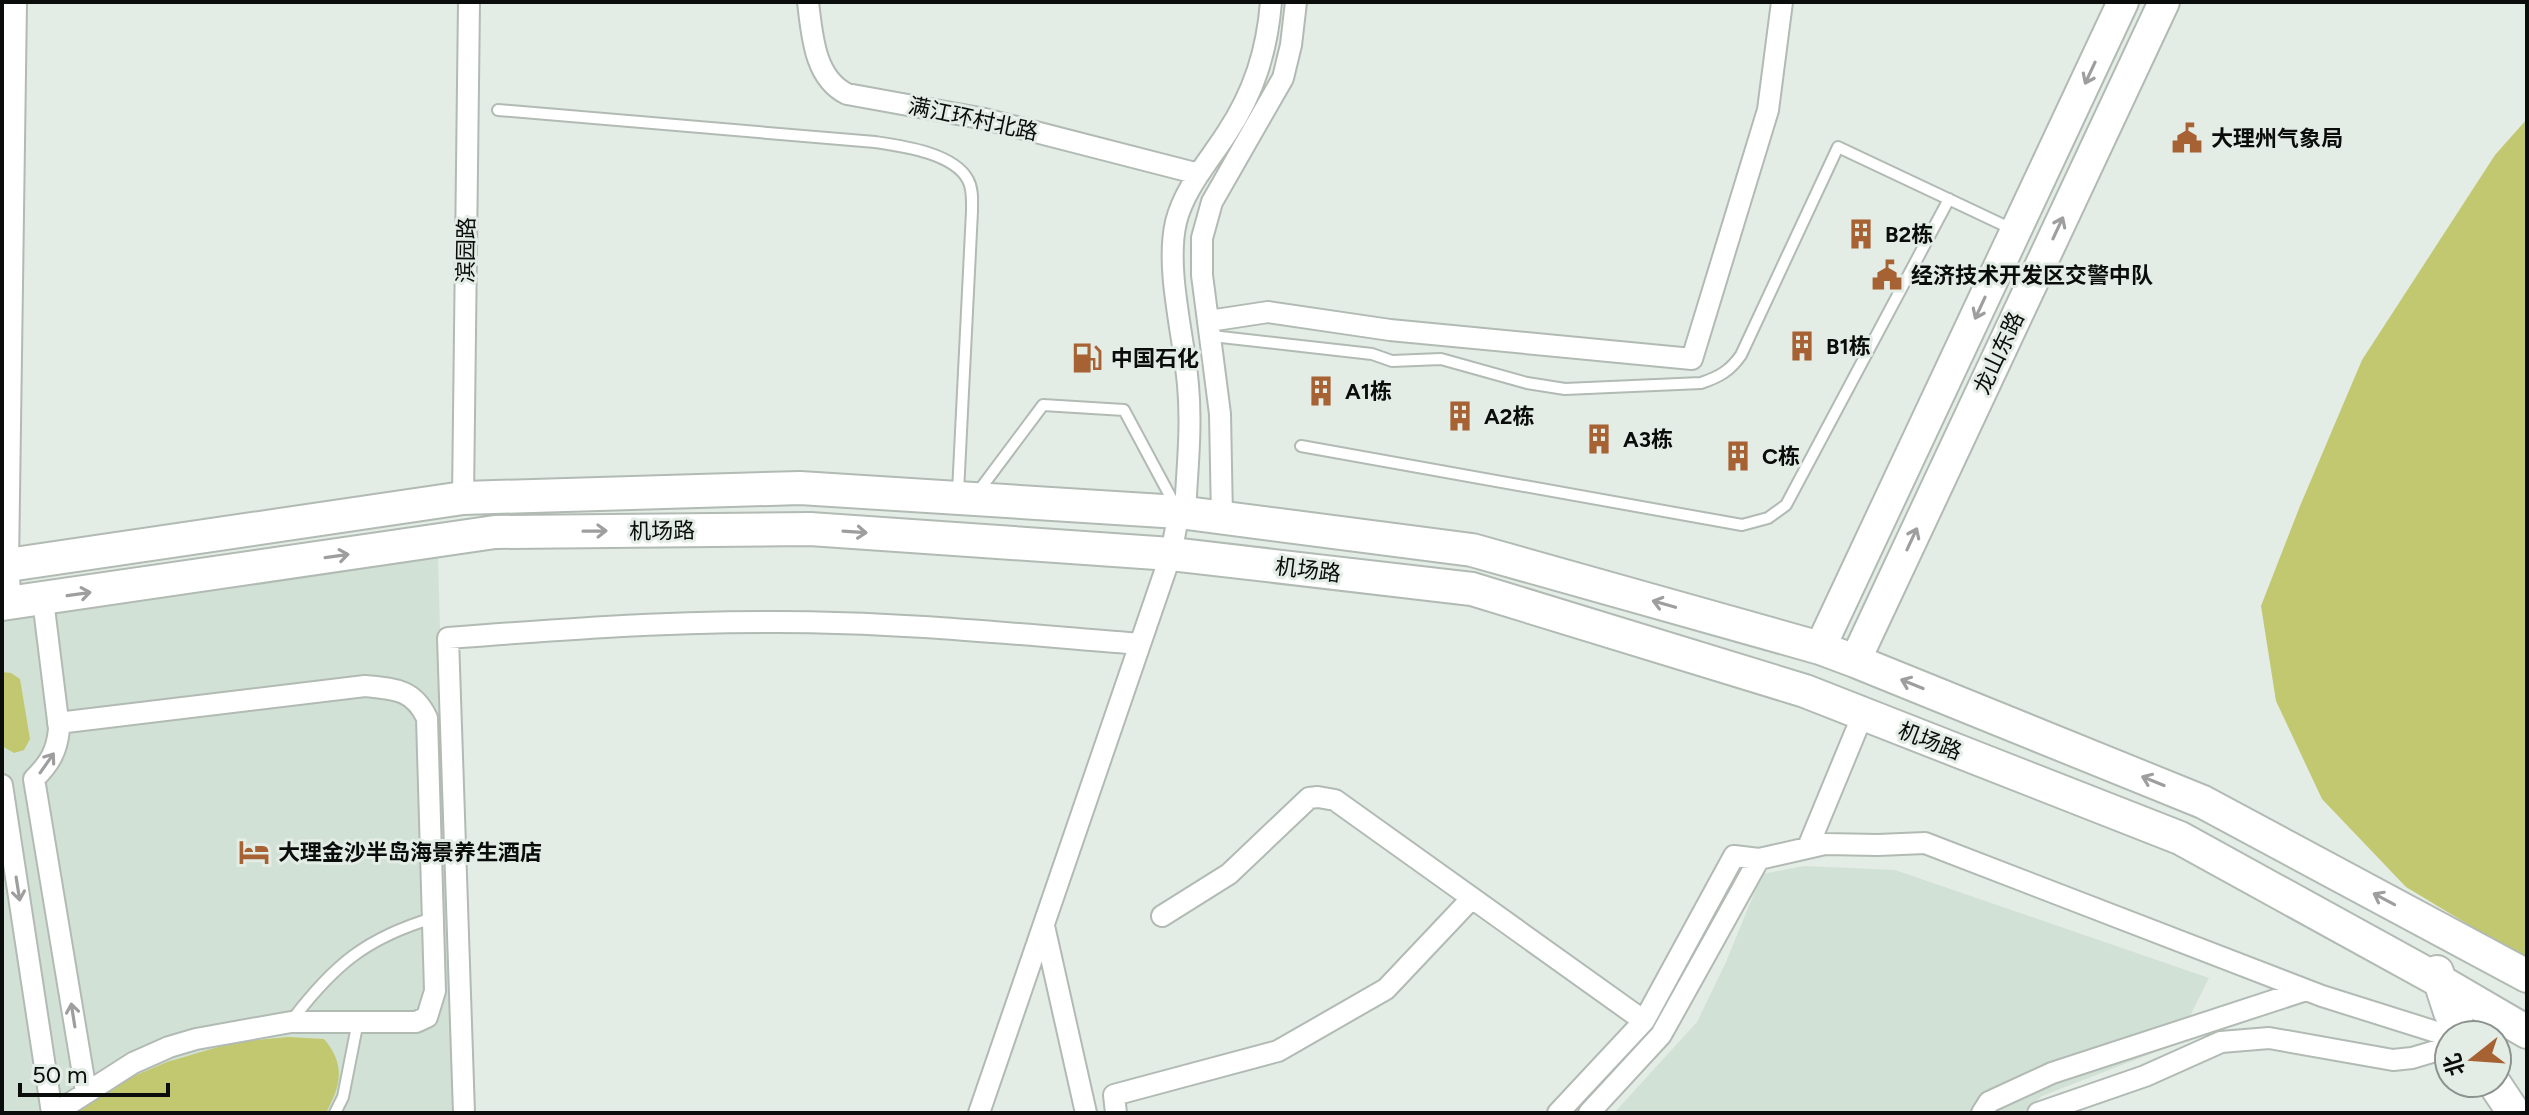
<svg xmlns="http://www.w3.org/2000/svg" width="2529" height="1115" viewBox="0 0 2529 1115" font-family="Figtree,'Noto Sans SC',sans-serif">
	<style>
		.built { fill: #d2e1d5 }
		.green { fill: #c1c86f }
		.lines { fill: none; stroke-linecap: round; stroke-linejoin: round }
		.lane-casing { stroke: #b2bab4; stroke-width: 14 }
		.street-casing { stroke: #b2bab4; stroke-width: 24 }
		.secondary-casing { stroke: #b2bab4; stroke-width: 34 }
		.primary-casing { stroke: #b2bab4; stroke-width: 36 }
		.lane { stroke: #fff; stroke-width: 10 }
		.street { stroke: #fff; stroke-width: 20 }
		.secondary { stroke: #fff; stroke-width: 30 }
		.primary { stroke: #fff; stroke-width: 32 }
		.oneway { stroke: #9d9e9d }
		.labels { text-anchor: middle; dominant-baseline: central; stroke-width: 6; stroke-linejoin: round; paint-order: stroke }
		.street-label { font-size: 22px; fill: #0a0d0b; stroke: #e3ece5 }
		.poi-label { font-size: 22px; font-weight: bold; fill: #0a0d0b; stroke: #e3ece5; text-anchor: start }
	</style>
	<rect width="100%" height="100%" fill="#e3ece5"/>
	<!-- built -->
	<path class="built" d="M438,557L453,1113H2V614L98,604Z
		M1804,866L1895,870L2209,978L2176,1044L2042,1096L2022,1113H1614L1697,1022L1726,962L1762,874Z"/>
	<!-- green -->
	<path class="green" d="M2527,119V960L2406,887L2322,799L2276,701L2261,606L2300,506L2362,360L2495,155Z
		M2,672L11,673L20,679L30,739L24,750L14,753L2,746Z
		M288,1037L324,1039C346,1065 341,1085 326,1113H71L103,1089L167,1062L235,1042Z"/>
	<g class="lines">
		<!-- lane casing -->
		<g class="lane-casing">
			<path id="lane" d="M498,110L875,142C902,146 954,153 968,180C973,189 972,200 972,211L958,492
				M1212,336L1372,354L1392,361L1441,359L1527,383L1565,389L1701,383C1719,377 1730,371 1741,355L1838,147L2014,230
				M1301,446L1742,525L1768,518L1786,505L1949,199
				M978,492L1043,405L1124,410L1176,507
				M292,1020C334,965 366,938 433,918
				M335,1113L343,1097L358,1021"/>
		</g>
		<!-- street casing -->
		<g class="street-casing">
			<path id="street" d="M808,2C812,34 814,78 847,94L985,119L1199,174
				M1209,321L1268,312L1390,330L1692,359L1768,110L1782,2
				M463,498L469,2
				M1185,513C1187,470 1192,428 1188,385C1184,336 1165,269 1176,222C1184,189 1209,161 1227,133C1254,92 1267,51 1271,2
				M1222,518L1220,414L1202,275V238L1212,202L1283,78L1291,45L1296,2
				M43,600L59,729C57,751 50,763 34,779L86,1092
				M2,785L52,1113
				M1808,847L1863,714
				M1162,916L1229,874L1309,798L1318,797L1335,800L1644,1021L1734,856L1759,859L1825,844L1878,845L1925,843L2322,996L2449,1036
				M1044,926L1086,1113
				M55,1113L133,1063L169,1047L196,1039L291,1022H416L427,1017L435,991L427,718C413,689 395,689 365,686L58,723
				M464,1113L448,638C553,630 658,622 764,622C890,621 1015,634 1140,644
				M979,1113L1171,554L1179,512
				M1116,1113L1114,1095L1278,1051L1386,989L1472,898
				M1558,1113L1644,1021
				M1589,1113L1661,1035L1759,859
				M1982,1113L1989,1102L2052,1073L2306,990
				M2038,1113L2145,1076L2221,1042L2269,1038L2393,1060L2412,1058L2449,1047"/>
		</g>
		<!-- secondary casing -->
		<g class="secondary-casing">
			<path id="secondary" d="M6,603L3,566L11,2
				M1820,648L2123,2
				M1855,661L2164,2"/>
		</g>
		<!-- primary casing -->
		<g class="primary-casing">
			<path id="primary" d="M2,566L463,498L800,488L1179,512L1472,550L1820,648L1855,661L2203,802L2527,976
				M2,604L495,532L810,529L1171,554L1472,589L1805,691L2180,838L2438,980L2527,1032
				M2437,972L2450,1012L2463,1035
				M2494,1083L2514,1113"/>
		</g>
		<!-- lane -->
		<use href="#lane" class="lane"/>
		<!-- street -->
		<use href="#street" class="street"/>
		<!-- secondary -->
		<use href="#secondary" class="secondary"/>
		<!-- primary -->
		<use href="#primary" class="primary"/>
	</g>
	<!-- one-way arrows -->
	<defs><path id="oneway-shaft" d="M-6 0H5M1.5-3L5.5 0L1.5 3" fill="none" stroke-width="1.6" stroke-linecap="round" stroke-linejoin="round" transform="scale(2)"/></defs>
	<g class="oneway">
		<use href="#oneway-shaft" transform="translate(2090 73) rotate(115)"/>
		<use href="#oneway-shaft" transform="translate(2058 228) rotate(-65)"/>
		<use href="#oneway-shaft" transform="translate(1980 308) rotate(115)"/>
		<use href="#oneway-shaft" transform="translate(595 531) rotate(-1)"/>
		<use href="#oneway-shaft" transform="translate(855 532) rotate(4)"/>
		<use href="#oneway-shaft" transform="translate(1912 539) rotate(-65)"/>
		<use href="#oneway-shaft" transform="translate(337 556) rotate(-8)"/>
		<use href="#oneway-shaft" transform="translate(79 594) rotate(-8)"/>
		<use href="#oneway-shaft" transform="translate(1664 604) rotate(-164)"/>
		<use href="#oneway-shaft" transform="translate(1912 684) rotate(-158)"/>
		<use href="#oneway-shaft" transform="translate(47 763) rotate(-55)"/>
		<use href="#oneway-shaft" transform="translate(2153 781) rotate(-158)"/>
		<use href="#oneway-shaft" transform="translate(18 889) rotate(81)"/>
		<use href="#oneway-shaft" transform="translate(2384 899) rotate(-152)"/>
		<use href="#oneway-shaft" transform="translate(73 1015) rotate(-99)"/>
	</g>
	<!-- icons -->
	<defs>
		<g id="civic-bare" transform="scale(2.4)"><path d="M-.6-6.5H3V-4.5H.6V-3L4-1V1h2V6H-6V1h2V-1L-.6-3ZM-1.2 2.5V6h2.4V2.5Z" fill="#a66232" stroke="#e3ece5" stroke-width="2.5" paint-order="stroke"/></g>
		<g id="building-bare" transform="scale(2.4)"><path d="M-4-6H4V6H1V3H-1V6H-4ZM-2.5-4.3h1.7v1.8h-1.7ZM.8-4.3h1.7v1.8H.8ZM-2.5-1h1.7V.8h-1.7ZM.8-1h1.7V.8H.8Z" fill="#a66232" stroke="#e3ece5" stroke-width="2.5" paint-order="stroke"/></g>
		<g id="fuel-bare" transform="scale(2.4)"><path d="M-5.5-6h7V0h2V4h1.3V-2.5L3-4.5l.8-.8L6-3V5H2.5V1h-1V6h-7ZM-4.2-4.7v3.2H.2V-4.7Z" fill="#a66232" stroke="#e3ece5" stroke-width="2.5" paint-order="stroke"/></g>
		<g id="hotel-bare" transform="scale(2.4)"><path d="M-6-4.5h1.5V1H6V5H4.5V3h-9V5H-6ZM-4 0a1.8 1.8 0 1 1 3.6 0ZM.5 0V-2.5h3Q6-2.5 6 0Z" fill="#a66232" stroke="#e3ece5" stroke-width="2.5" paint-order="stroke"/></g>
	</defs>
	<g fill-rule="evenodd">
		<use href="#civic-bare" x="2187" y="138"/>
		<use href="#building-bare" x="1861" y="234"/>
		<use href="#civic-bare" x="1887" y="275"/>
		<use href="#building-bare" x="1802" y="346"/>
		<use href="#fuel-bare" x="1087" y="358"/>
		<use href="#building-bare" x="1321" y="391"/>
		<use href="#building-bare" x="1460" y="416"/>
		<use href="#building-bare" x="1599" y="439"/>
		<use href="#building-bare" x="1738" y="456"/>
		<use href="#hotel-bare" x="254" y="852"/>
	</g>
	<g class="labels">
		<!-- street labels -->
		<g class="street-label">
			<text transform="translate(973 119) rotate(12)">满江环村北路</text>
			<text transform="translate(466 250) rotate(-89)">滨园路</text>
			<text transform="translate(1999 353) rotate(-65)">龙山东路</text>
			<text transform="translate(662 531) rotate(-1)">机场路</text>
			<text transform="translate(1308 570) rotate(7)">机场路</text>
			<text transform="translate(1930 741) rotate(21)">机场路</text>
		</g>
		<!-- poi labels -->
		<g class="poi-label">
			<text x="2211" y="138">大理州气象局</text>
			<text x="1885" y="234">B2栋</text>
			<text x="1911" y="275">经济技术开发区交警中队</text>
			<text x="1826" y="346">B1栋</text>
			<text x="1111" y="358">中国石化</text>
			<text x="1345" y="391">A1栋</text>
			<text x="1484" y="416">A2栋</text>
			<text x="1623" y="439">A3栋</text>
			<text x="1762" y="456">C栋</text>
			<text x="278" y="852">大理金沙半岛海景养生酒店</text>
		</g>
	</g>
	<!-- border -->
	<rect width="2529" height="1115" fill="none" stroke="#0a0d0b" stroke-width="8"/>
	<!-- north arrow -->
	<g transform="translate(2473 1059) rotate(253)"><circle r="38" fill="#e3ece5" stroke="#8c938e" stroke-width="2"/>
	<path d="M0-6L14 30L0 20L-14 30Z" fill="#a66232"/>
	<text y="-12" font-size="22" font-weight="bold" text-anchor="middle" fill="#0a0d0b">北</text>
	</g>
	<!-- scale -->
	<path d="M20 1083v12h148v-12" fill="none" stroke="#0a0d0b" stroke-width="4"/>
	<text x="32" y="1083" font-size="24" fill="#0a0d0b" stroke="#e3ece5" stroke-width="6" paint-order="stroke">50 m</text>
</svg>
